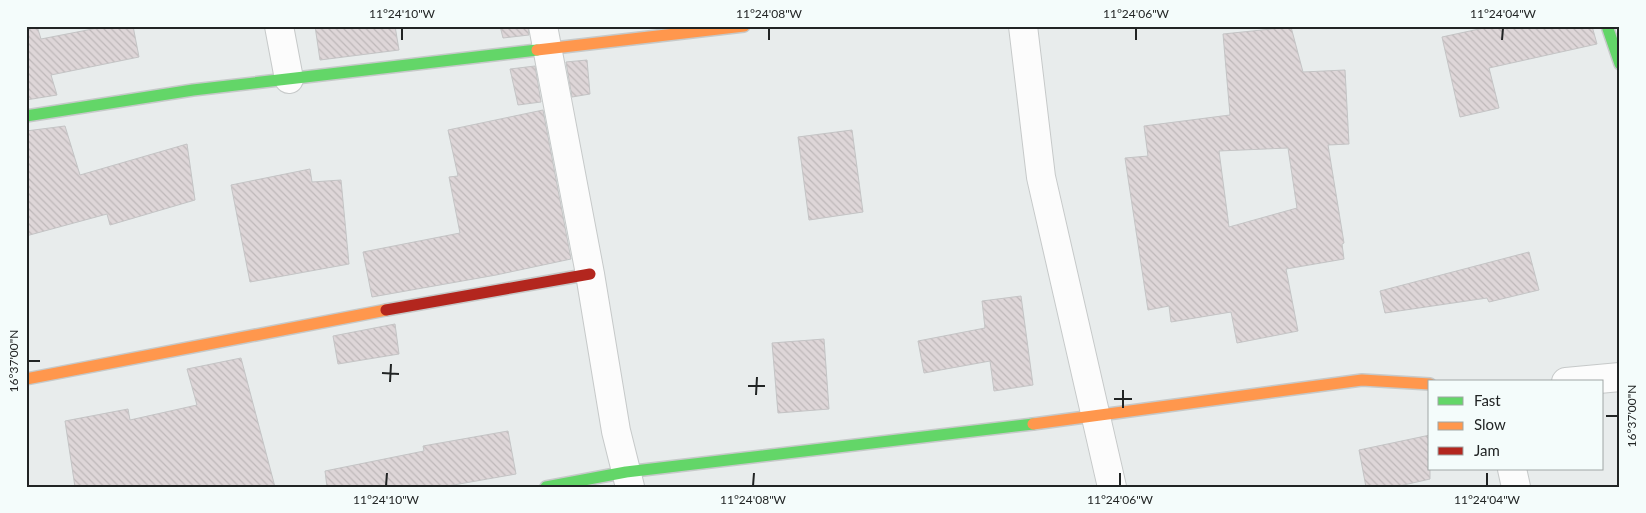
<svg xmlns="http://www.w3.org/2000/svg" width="1646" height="513" viewBox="0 0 1646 513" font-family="Lato,sans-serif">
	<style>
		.building { fill: url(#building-back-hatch); stroke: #c4c4c5; fill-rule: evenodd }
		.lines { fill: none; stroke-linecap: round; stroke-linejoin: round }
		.street-casing { stroke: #c6c9c9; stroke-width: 30 }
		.fast-casing { stroke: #c6c9c9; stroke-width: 14 }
		.slow-casing { stroke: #c6c9c9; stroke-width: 14 }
		.jam-casing { stroke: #c6c9c9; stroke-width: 14 }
		.street { stroke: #fcfcfc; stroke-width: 28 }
		.fast { stroke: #63d668; stroke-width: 11 }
		.slow { stroke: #ff974d; stroke-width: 11 }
		.jam { stroke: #b3261e; stroke-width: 11 }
		.ticks { fill: none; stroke: #212424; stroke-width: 2 }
		.neatline { fill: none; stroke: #212424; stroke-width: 2 }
		.ticks-label { font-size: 12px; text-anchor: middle; fill: #212424 }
	</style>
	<defs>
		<pattern id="building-back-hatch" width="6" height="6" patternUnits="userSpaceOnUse" patternTransform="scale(1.25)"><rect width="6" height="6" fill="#ded6d8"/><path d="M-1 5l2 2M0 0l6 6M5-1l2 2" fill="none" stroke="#beb8b9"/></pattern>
	</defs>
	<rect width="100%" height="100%" fill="#e8ecec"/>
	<!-- building -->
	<path class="building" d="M26,26H37L41,39L108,26H133L139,57L51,75L57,95L26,100Z
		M315,26H395L399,50L320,60Z
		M500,26H528L529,35L503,38Z
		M1493,26H1592L1597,44L1489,68L1499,108L1460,117L1442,37Z
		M1291,27L1303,72L1345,70L1349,144L1328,145L1344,243L1342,244L1344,259L1286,269L1298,331L1237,343L1231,312L1171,322L1169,306L1148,310L1125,158L1148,156L1144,126L1230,115L1223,34ZM1288,148L1297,208L1229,227L1219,151Z
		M587,60L590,94L572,97L566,62Z
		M535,66L541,102L518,105L510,69Z
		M543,110L571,259L496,275L372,297L363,252L460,233L449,177L458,176L448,130Z
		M65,126L80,175L187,144L195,200L110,225L107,214L26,236V131Z
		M852,130L863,212L809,220L798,137Z
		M310,169L312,182L341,180L349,264L250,282L231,185Z
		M1529,252L1539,290L1489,302L1487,298L1385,313L1380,291Z
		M1021,296L1033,385L994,391L990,361L924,373L918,341L985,328L982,301Z
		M395,324L399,354L338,364L333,336Z
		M824,339L829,409L778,413L772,343Z
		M241,358L275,487H75L65,421L128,409L130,420L197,405L187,369Z
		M508,431L516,474L442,487H327L325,471L424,451L423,446Z
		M1430,435V479L1395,487H1366L1359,450Z"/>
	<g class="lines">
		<!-- street casing -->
		<g class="street-casing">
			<path id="street" d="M279,26L289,79
				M543,26L590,274L616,431L630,487
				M1023,26L1041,177L1112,487
				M1566,382L1620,377
				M1512,469L1516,487"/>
		</g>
		<!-- fast casing -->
		<g class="fast-casing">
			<path id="fast" d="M1607,26L1620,64
				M26,116L193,90L537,50
				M546,487L626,472L1033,424"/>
		</g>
		<!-- slow casing -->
		<g class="slow-casing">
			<path id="slow" d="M537,50L744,26
				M26,379L386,310
				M1033,424L1362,380L1430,384"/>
		</g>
		<!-- jam casing -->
		<g class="jam-casing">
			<path id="jam" d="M386,310L590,274"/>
		</g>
		<!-- street -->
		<use href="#street" class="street"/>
		<!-- fast -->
		<use href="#fast" class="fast"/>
		<!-- slow -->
		<use href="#slow" class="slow"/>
		<!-- jam -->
		<use href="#jam" class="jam"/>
	</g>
	<!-- ticks -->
	<path class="ticks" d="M402,40V28M769,40V28M1136,40V28M1502,40L1503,28M28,361H40M382,373L399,374M390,382L391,364M748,386H765M756,395L757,377M1114,399H1132M1123,408V390M1606,416H1618M386,486L387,473M753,486L754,473M1120,486V473M1487,486V473"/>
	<!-- border -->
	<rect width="1646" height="513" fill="none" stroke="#f4fcfb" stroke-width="55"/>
	<!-- legend -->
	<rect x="1428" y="380" width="175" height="90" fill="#f4fcfb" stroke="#a0a6a5"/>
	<rect x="1438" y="397" width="25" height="8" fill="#63d668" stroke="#a0a6a5"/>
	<text x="1474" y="406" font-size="15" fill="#212424">Fast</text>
	<rect x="1438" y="422" width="25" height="8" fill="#ff974d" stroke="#a0a6a5"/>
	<text x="1474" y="430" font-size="15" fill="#212424">Slow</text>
	<rect x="1438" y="447" width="25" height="8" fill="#b3261e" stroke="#a0a6a5"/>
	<text x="1474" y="456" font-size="15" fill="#212424">Jam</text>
	<rect x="28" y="28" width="1590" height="458" class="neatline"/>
	<g class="ticks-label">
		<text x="402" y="18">11°24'10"W</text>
		<text x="769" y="18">11°24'08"W</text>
		<text x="1136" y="18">11°24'06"W</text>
		<text x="1503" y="18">11°24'04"W</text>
		<text transform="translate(14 361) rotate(-90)" y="4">16°37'00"N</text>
		<text transform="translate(1632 416) rotate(-90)" y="4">16°37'00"N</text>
		<text x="386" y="504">11°24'10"W</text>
		<text x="753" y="504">11°24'08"W</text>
		<text x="1120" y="504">11°24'06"W</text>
		<text x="1487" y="504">11°24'04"W</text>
	</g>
</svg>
